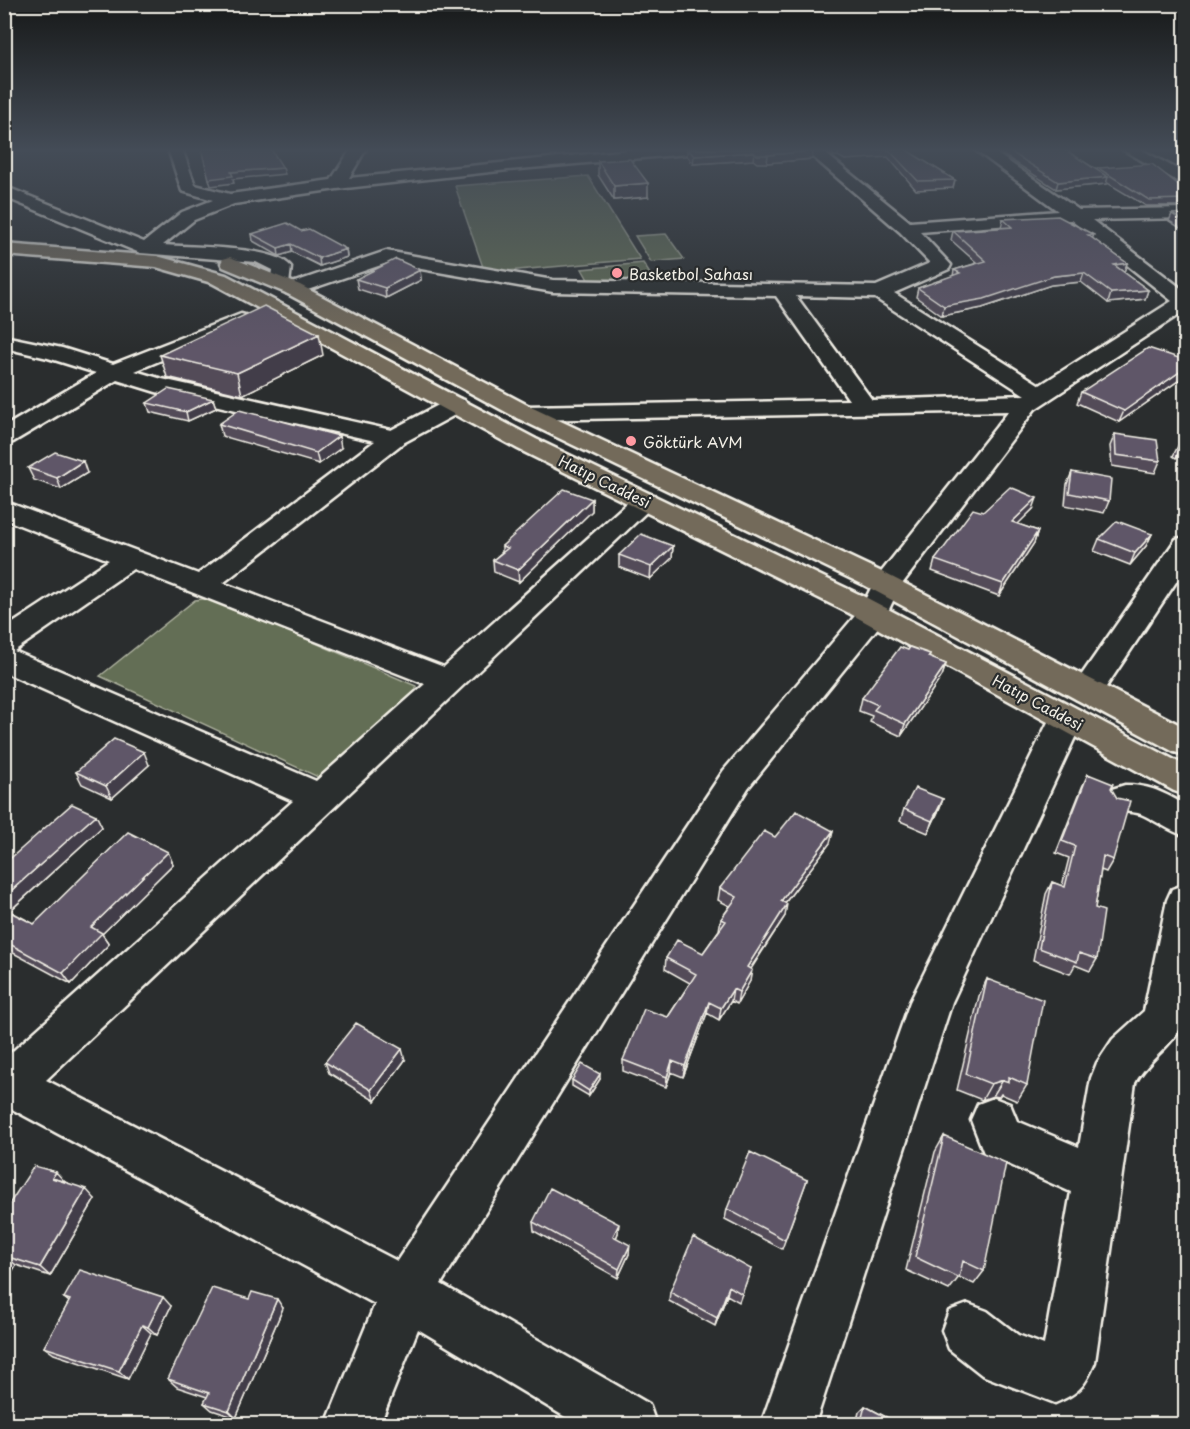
<svg xmlns="http://www.w3.org/2000/svg" width="1190" height="1429" viewBox="0 0 1190 1429" font-family="'Playpen Sans',sans-serif">
	<style>
		.green { fill: #646e54; stroke: #acb09e; stroke-width: 1.5 }
		.lines { fill: none; stroke-linecap: round; stroke-linejoin: round }
		.minor-casing { stroke: #f4f1e8; stroke-width: 5 }
		.major-casing { stroke: #f4f1e8; stroke-width: 5 }
		.minor { fill: #2a2d2e; fill-rule: evenodd }
		.major { fill: #736b5a; fill-rule: evenodd }
		.wall { fill: #524b59; stroke: #f4f1e8; stroke-width: 1.5 }
		.shaded-wall { fill: #423d48; stroke: #f4f1e8; stroke-width: 1.5 }
		.building { fill: #5f5767; stroke: #f4f1e8; stroke-width: 1.5 }
		.poi-dot { fill: #ff9aa2; stroke: #2a2d2e; stroke-width: 2 }
		.labels { text-anchor: middle; dominant-baseline: central; stroke-width: 4.5; stroke-linejoin: round; paint-order: stroke }
		.far-poi-label { font-size: 15px; fill: #f4f1e8; stroke: #2a2d2e; text-anchor: start }
		.far-street-label { font-size: 15px; fill: #f4f1e8; stroke: #2a2d2e }
	</style>
	<rect width="100%" height="100%" fill="#2a2d2e"/>
	<filter id="ink" filterUnits="userSpaceOnUse"><feTurbulence type="fractalNoise" baseFrequency=".0167" numOctaves="2"/><feDisplacementMap in="SourceGraphic" scale="12" xChannelSelector="R" yChannelSelector="G"/><feConvolveMatrix kernelMatrix="1 2 1 2 8 2 1 2 1" color-interpolation-filters="sRGB"/></filter>
	<g filter="url(#ink)">
		<!-- green -->
		<path class="green" d="M588,176L640,259L485,273L455,186Z
			M666,234L684,259L651,262L635,236Z
			M643,263L652,277L590,283L582,269Z
			M210,598L416,686L415,701L336,771L318,777L100,676L195,600Z"/>
		<g class="lines">
			<!-- minor casing -->
			<g class="minor-casing">
				<path id="minor" d="M168,149H182L195,185L230,194L331,180L351,149H366L349,178L640,149H695L687,154L508,170L337,189L234,204L194,220L163,245C189,247 277,246 291,267L289,284L386,251L553,280L876,286L930,263L900,232L804,149H820L910,222L1058,211L974,149H990L1079,210L1186,208V218L1092,220L1186,292V310L1035,409L899,588L884,620L748,788L441,1284L649,1404L656,1424H577L418,1329L380,1424H326L375,1304L10,1108L4,1110V1059L293,801L4,672V629L109,560L4,519V501L198,574L375,441L156,392L117,380L13,442L4,444V427L96,373L48,358L4,348V336L62,348L113,364L241,314L248,316L251,320L248,324L135,371L162,379L391,430L448,400L456,398L464,400L468,405L464,410L403,443L223,583L444,667L636,495L645,493L654,495L658,501L46,1080L397,1261L724,770L860,610L875,580L1009,411L525,420L517,418L513,413L517,408L525,406L849,400L776,296L553,292L387,263L293,295L286,293L284,288L273,287L270,283L272,270L256,262L140,253L4,197V186L144,242L182,212L213,200L182,191ZM1071,220L1172,301L1040,385L894,293L949,269L951,265L920,232ZM796,296L875,298L1025,395L872,400ZM133,569L425,684L316,781L14,651Z
					M1122,149H1140L1186,174V186Z
					M1186,537V567L1098,699L1087,702L1076,699L1071,691L1076,683L1176,539Z
					M1067,706L1079,710L1084,718L952,1002L815,1424H761L910,1002L1050,718L1055,710Z
					M1125,785C1151,785 1163,793 1186,805V836C1169,831 1157,821 1141,814C1133,811 1122,812 1112,809L1107,799L1112,789Z
					M1186,884L1184,1021C1173,1046 1148,1059 1135,1083L1095,1362C1085,1386 1079,1393 1055,1403L982,1375L949,1349L942,1330L949,1311L968,1304L987,1311L1018,1335L1044,1345L1071,1192L984,1153L971,1120L978,1104L994,1098L1010,1104L1017,1121L1079,1147L1091,1078L1097,1063L1113,1039L1144,1011L1167,900L1172,889Z"/>
			</g>
			<!-- major casing -->
			<g class="major-casing">
				<path id="major" d="M4,244L157,256L226,275L536,439L869,599L1186,766V795L1174,791L849,613L518,449L212,283L156,267L4,255Z
					M230,257L300,285L533,408L884,573L1186,728V755L1174,752L864,585L517,418L286,293L223,267L221,263L223,259Z"/>
			</g>
			<!-- minor -->
			<use href="#minor" class="minor"/>
			<!-- major -->
			<use href="#major" class="major"/>
		</g>
		<!-- wall -->
		<path class="wall" d="M687,149L813,151L812,159L767,163H757L753,160L693,164L687,156Z
			M822,149H905L955,180L953,188L916,190L888,157L845,160L838,156H833Z
			M994,149H1064L1097,170L1098,168L1185,190V206H1146L1106,182V184L1056,189Z
			M598,161L648,197L614,200L598,175Z
			M1185,213V231L1169,221L1172,214Z
			M1003,219L1094,235L1092,239L1127,263L1124,272L1148,290L1145,299L1108,303L1081,282L1051,285L982,308L942,316L916,297L918,288L953,276L954,270L977,263L951,240L953,231L1001,228Z
			M301,231L346,249L347,257L320,266L292,252L279,256L253,241L252,234Z
			M420,270L421,280L386,298L358,289L356,279Z
			M160,355H323L242,395L167,377Z
			M1185,360V376L1119,422L1077,403L1081,392Z
			M213,399L216,408L188,421L150,412L147,403Z
			M219,424L341,448L319,464L222,436Z
			M1115,434L1160,461L1155,473L1112,466L1110,446Z
			M1178,446L1185,450L1176,458L1173,456Z
			M28,468L87,473L61,489L34,480Z
			M1072,472L1109,501L1104,513L1065,505L1067,484Z
			M592,499V511L519,582L494,572L493,560L502,552V546Z
			M1033,509L1017,524L1038,531L1034,543L999,596L932,571L935,560L983,512Z
			M1152,534L1146,546L1130,565L1094,551L1099,539Z
			M673,546L672,558L650,579L619,567V555Z
			M908,650L930,654L929,658L946,664L942,676L901,736L870,722L872,716L859,711L862,698Z
			M149,765L112,798L82,784L76,772Z
			M1088,774L1111,788L1113,860L1106,872L1101,870L1095,908L1097,959L1090,971L1075,965L1070,974L1033,960L1046,894L1052,882L1062,886L1069,858L1056,853L1082,787Z
			M943,799L938,812L928,833L900,821L904,809Z
			M96,815L102,827L10,911L34,924L168,852L173,864L102,934L109,944L71,984L4,948V864Z
			M833,831L830,843L785,903V916L751,969L750,981L737,1004L731,1001L719,1020L707,1013L683,1077L671,1072L666,1087L623,1071V1060L668,1017L690,983L665,969L666,958L703,953L719,930L721,919L730,906L718,900L720,888L775,837Z
			M987,979L1027,1085L1017,1101L1001,1094L999,1097L993,1096L982,1100L957,1090L979,996Z
			M405,1060L375,1101L329,1073L325,1062Z
			M600,1079L589,1096L572,1086V1080Z
			M944,1136L984,1271L974,1284L959,1277L949,1290L906,1270L935,1152Z
			M807,1180L782,1249L725,1219L727,1209Z
			M65,1182L95,1199L50,1276L16,1265L10,1275L4,1274V1212Z
			M533,1222L618,1233L616,1238L629,1254L618,1278L534,1231Z
			M751,1269L739,1302L727,1295L715,1326L669,1301L670,1292Z
			M64,1298L171,1306L157,1335L151,1333L128,1379L54,1354L44,1347L69,1302Z
			M249,1299L283,1308L236,1418L212,1410L204,1403L207,1397L177,1387L168,1379Z
			M865,1406L901,1425H856L859,1412Z"/>
		<!-- shaded-wall -->
		<path class="shaded-wall" d="M834,149H839L838,156H833Z
			M813,151L812,159L767,163L768,155Z
			M754,152L753,160L693,164L694,156Z
			M283,168L285,174L233,179L234,183L211,186L209,179L231,172Z
			M1108,177L1106,184L1056,189L1058,182Z
			M648,183V197L614,200V186Z
			M291,244L292,252L279,256L278,248Z
			M346,249L347,257L320,266L319,258Z
			M1127,263L1124,272L1114,265Z
			M420,270L421,280L386,298L385,288Z
			M1084,273L1081,282L1051,285L982,308L942,316L944,306L1054,276Z
			M1148,290L1145,299L1108,303L1111,293Z
			M319,334L323,355L242,395L237,373Z
			M1185,368V376L1119,422L1124,411Z
			M213,399L216,408L188,421L186,412Z
			M339,436L341,448L319,464L316,453Z
			M1185,443V450L1176,458L1180,448Z
			M83,461L87,473L61,489L57,478Z
			M1037,498L1033,509L1008,534L1012,522Z
			M592,499V511L519,582L518,570Z
			M1038,531L1034,543L999,596L1003,584Z
			M1152,534L1146,546L1130,565L1135,553Z
			M673,546L672,558L650,579L651,567Z
			M946,664L942,676L901,736L905,724Z
			M144,752L149,765L112,798L106,786Z
			M943,799L938,812L928,833L932,821Z
			M96,815L102,827L4,916V897Z
			M833,831L830,843L778,912L781,901Z
			M168,852L173,864L102,934L109,944L71,984L63,973L91,927Z
			M787,904L785,916L744,978L747,967Z
			M752,970L750,981L737,1004L739,992Z
			M733,989L731,1001L719,1020L721,1008Z
			M709,1002L707,1013L683,1077L685,1066Z
			M402,1049L405,1060L375,1101L371,1090Z
			M672,1061L671,1072L666,1087L667,1077Z
			M600,1074V1079L589,1096V1091Z
			M1003,1080L993,1096L982,1100L991,1084Z
			M56,1172L65,1182L52,1178Z
			M86,1189L95,1199L50,1276L40,1267Z
			M619,1224L618,1233L613,1246V1236Z
			M630,1245L629,1254L618,1278L619,1269Z
			M5,1256L16,1265L10,1275L4,1271V1258Z
			M729,1286L727,1295L715,1326L717,1318Z
			M163,1297L171,1306L157,1335L148,1327Z
			M277,1299L283,1308L236,1418L229,1411Z
			M142,1325L151,1333L128,1379L119,1371Z"/>
		<!-- building -->
		<path class="building" d="M201,149H271L283,168L231,172L233,176L209,179Z
			M688,149H810L813,151L768,155H757L754,152L694,156Z
			M840,149H905L955,180L918,181L889,150L847,152Z
			M1006,149H1064L1108,177L1058,182Z
			M630,159L648,183L614,186L598,161Z
			M1152,164L1185,190V199L1149,200L1098,168Z
			M1185,213V222L1172,214Z
			M1058,216L1094,235H1088L1127,263L1114,265L1148,290L1111,293L1084,273L1054,276L984,299L944,306L918,288L960,273L954,270L986,261L953,231L1012,227L1003,219Z
			M287,223L301,231L309,229L346,249L319,258L291,244L278,248L252,234Z
			M396,259L420,270L385,288L356,279Z
			M264,306L319,334L237,373L160,355Z
			M1148,348L1185,360V368L1124,411L1081,392Z
			M168,389L213,399L186,412L147,403Z
			M239,410L339,436L316,453L219,424Z
			M1185,433V443L1180,448L1178,446Z
			M1115,434L1157,440L1160,461L1116,455Z
			M55,452L83,461L57,478L28,468Z
			M1072,472L1111,479L1109,501L1069,493Z
			M1010,487L1037,498L1012,522L1038,531L1003,584L935,560L973,509L983,512Z
			M564,489L592,499L518,570L493,560L508,548L502,546Z
			M1117,521L1152,534L1135,553L1099,539Z
			M641,534L673,546L651,567L619,555Z
			M900,647L908,650L910,647L930,654L928,657L946,664L905,724L874,710L878,705L862,698Z
			M114,739L144,752L106,786L76,772Z
			M1088,774L1113,784L1111,788L1117,798L1130,801L1113,860L1103,856L1095,908L1104,911L1097,959L1079,953L1077,962L1039,948L1052,882L1065,887L1075,846L1062,841Z
			M915,788L943,799L932,821L904,809Z
			M72,804L96,815L4,897V864Z
			M796,811L833,831L781,901L787,904L747,967L752,970L739,992L733,989L721,1008L709,1002L685,1066L672,1061L667,1077L623,1060L644,1009L668,1017L696,974L666,958L677,940L703,953L726,921L721,919L737,897L720,888L764,831L775,837Z
			M128,832L168,852L91,927L102,933L63,973L4,941V909L34,924Z
			M987,979L1043,1000L1027,1085L1009,1077V1082L1003,1080L991,1084L966,1074Z
			M356,1023L402,1049L371,1090L325,1062Z
			M582,1064L600,1074L589,1091L572,1080Z
			M944,1136L1006,1163L984,1271L963,1261L959,1278L915,1257Z
			M750,1152L807,1180L785,1240L727,1209Z
			M34,1166L56,1172L52,1178L86,1189L40,1267L5,1256L4,1258V1212Z
			M550,1188L619,1224L613,1236L630,1245L619,1269L533,1222Z
			M693,1237L751,1269L742,1294L729,1286L717,1318L670,1292Z
			M80,1270L163,1297L148,1327L142,1325L119,1371L44,1347L70,1300L64,1298Z
			M212,1288L249,1299L252,1292L277,1299L229,1411L204,1403L209,1393L168,1379Z
			M865,1406L901,1425H860Z"/>
	</g>
	<!-- sky -->
	<linearGradient id="sky" x2="0" y2="1"><stop stop-color="#171919"/><stop offset="0.43" stop-color="#444c57"/><stop offset="1" stop-color="#444c57" stop-opacity="0"/></linearGradient>
	<rect width="1190" height="349" fill="url(#sky)"/>
	<!-- markers -->
	<g class="poi-dot">
		<circle cx="617" cy="273" r="6"/>
		<circle cx="631" cy="441" r="6"/>
	</g>
	<g class="labels">
		<!-- far-poi labels -->
		<g class="far-poi-label">
			<text x="629" y="273">Basketbol Sahası</text>
			<text x="643" y="441">Göktürk AVM</text>
		</g>
		<!-- far-street labels -->
		<g class="far-street-label">
			<text transform="translate(605 481) rotate(26)">Hatıp Caddesi</text>
			<text transform="translate(1038 702) rotate(28)">Hatıp Caddesi</text>
		</g>
	</g>
	<!-- margin -->
	<rect width="1190" height="1429" fill="none" stroke="#2a2d2e" stroke-width="24"/>
	<rect x="12" y="12" width="1166" height="1405" fill="none" stroke="#f4f1e8" stroke-width="2" filter="url(#ink)"/>
</svg>
